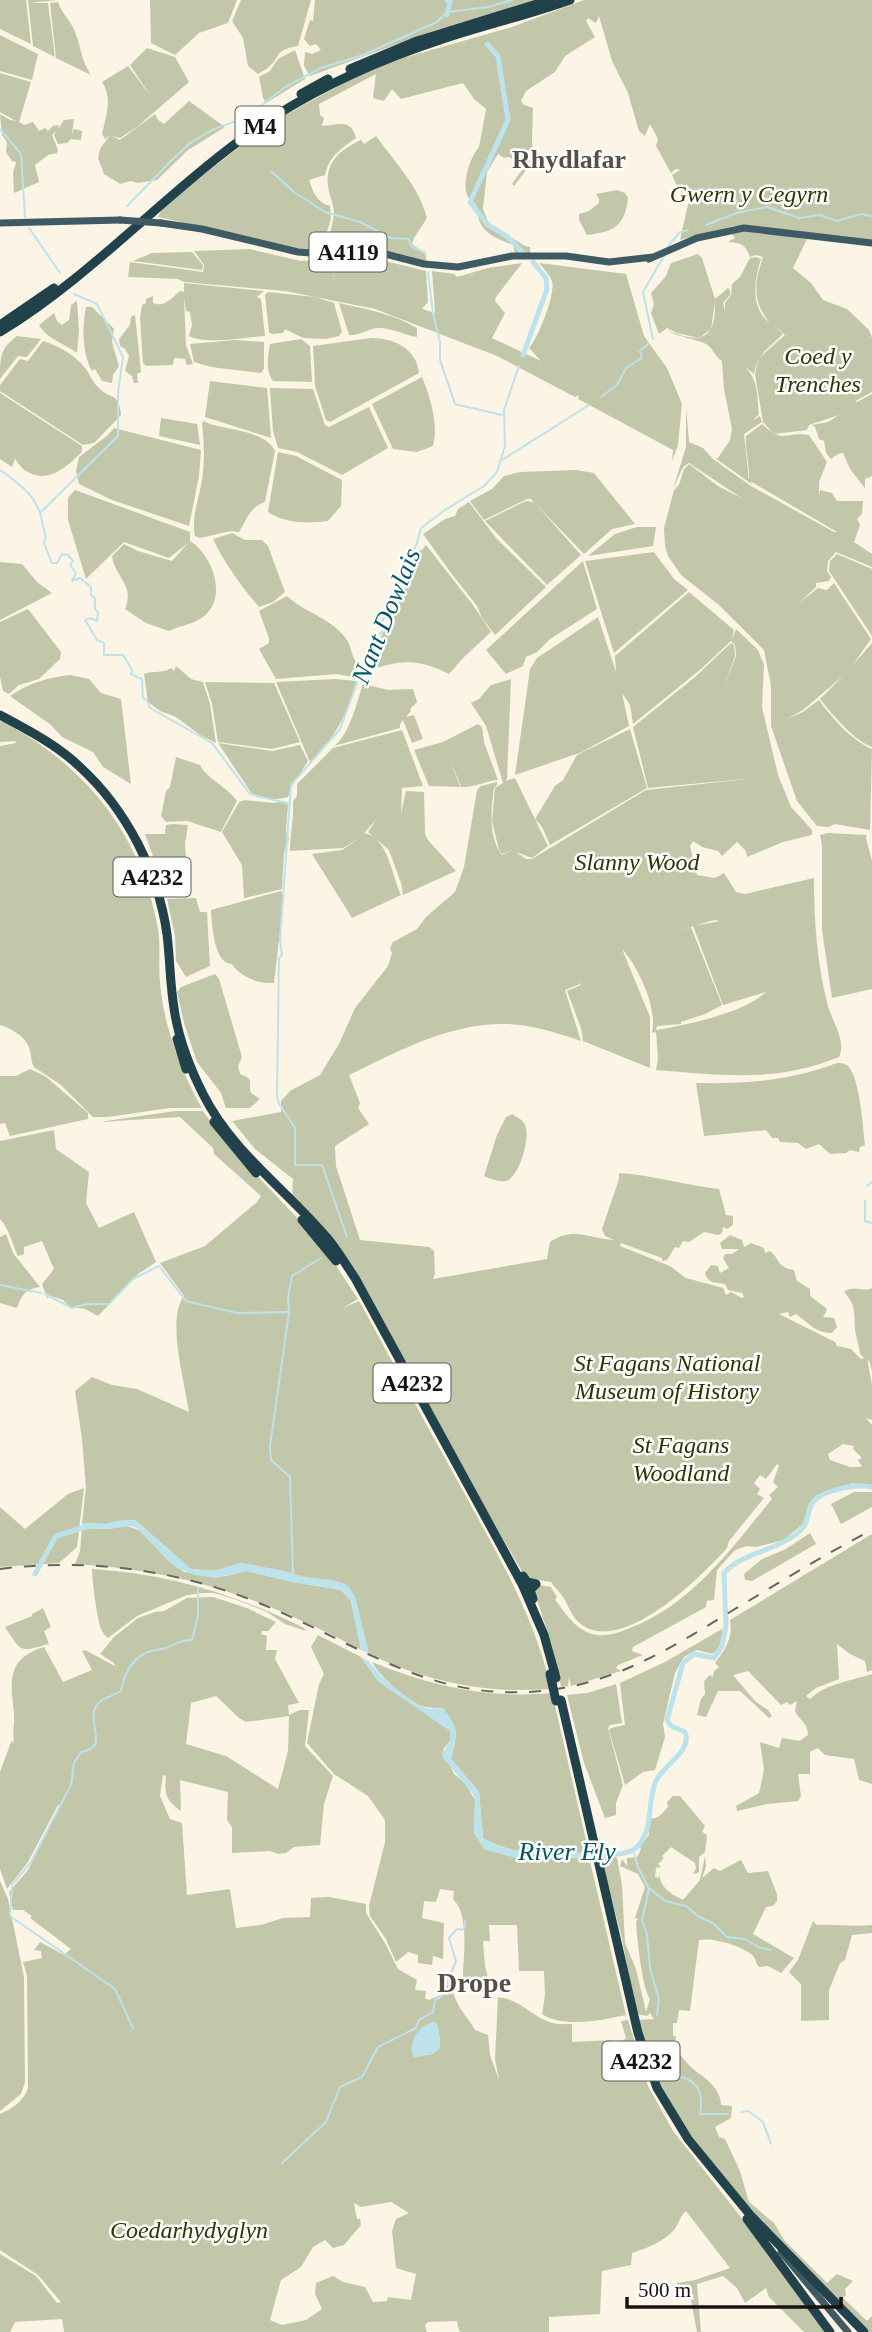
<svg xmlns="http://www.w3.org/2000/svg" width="872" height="2332" viewBox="0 0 872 2332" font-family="Georgia,serif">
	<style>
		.green { fill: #c3c7aa; fill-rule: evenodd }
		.water { fill: #bce3eb }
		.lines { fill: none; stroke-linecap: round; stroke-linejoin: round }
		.stream { stroke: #bce3eb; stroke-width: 2 }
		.river { stroke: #bce3eb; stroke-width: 5 }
		.primary { stroke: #3e5a63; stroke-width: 7 }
		.highway { stroke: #21424b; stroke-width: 9 }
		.rail { stroke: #69645c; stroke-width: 2; stroke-dasharray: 12 12; stroke-linecap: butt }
		.primary-bridge { stroke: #3e5a63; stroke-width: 7 }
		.highway-bridge { stroke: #21424b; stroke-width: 9 }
		.labels { text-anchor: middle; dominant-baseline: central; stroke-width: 5; stroke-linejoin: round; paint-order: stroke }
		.shield { fill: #fff; stroke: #5c5a56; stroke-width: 2 }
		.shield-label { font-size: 23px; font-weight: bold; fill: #16130e }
		.park-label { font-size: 24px; font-style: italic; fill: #313400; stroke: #fff }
		.neighbourhood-label { font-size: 26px; font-weight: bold; fill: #575144; stroke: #fff }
		.water-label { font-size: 26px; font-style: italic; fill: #015762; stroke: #fff }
		.quarter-label { font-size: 28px; font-weight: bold; fill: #575144; stroke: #fff }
	</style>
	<rect width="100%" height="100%" fill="#fcf4e5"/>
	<!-- green -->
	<path class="green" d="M0,0H26L31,44L0,29Z
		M28,0H58L29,3H48L55,57L33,46Z
		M150,0H237L228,23L199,33L175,55L151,43Z
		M241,0H311L298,46C274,50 282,55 269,67C265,70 261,72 258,74L248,66L243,38L232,21Z
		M315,0H537L430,32L310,76L304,66L305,52L312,54L321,50L316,44L310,46L304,39L310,20L313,21Z
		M584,0H872V241L744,226H734L680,240L689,200L678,188L672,175L680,170L676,169L671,173L656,146L658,139L650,124L645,136L639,131L628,93L612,61L599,16L596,23L588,18L586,21L595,37L565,56L555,72L526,91L521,101L524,105L533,108L532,140L533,161L514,186L512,184L524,167L509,157L504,158L498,154L487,172L483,209L489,224L525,246L530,247V254H515L513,245C490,236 478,231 476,205C474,202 470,200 468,197C461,184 470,157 479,147L486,109L474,99L463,83L401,99L392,89L384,101L373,98L376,74L319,104L320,115L324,118L322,126C337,126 351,117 356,138C342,148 329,156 325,175L309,180C313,192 317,203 330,206L331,219L321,251L301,250L158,217L161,211L189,186L269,124L349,80L400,59L512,27Z
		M58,2C62,14 71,21 75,32C82,50 80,57 91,75L56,58L50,3Z
		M0,35L38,54L32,80L0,71Z
		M147,48L175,57L189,82L137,127L120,138L112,136L120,140L155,114L158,120L164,124L189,101L225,127L188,150L157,180L138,183L131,181L120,184L104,174L98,158L100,149L110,135L105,139L102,134C106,116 113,99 102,82L128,66L150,95L130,65Z
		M295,50L305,79L266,103L263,98L259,77L270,71L278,59Z
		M0,73L31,82L19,122L24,125L33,122L39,131L45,128L48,131L53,126L59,125L58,129L64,120L74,119L72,134L74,129L82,131L81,140L71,139L67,143L58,144L54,135L56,131L52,135L58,150L57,153L48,155L35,165L39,182L14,193L13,173L16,162L12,161L6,152L7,142L2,135L0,114L10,120L16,121L0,112Z
		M376,136C394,161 420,188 427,218L414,238L412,244L425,253L427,262L380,250L326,251C328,239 333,225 334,213C334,204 329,195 328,186C325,162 341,149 361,140L364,144Z
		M617,190L625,193L628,198C625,227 613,232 587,235L579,220V214L589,211L599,203V199L596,194Z
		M747,231L807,239L793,268L811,283L823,300L847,309L869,330L872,338V392L857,400L855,403L872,394V476L865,479V488L850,469L843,453L838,454L831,459L826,453L824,441L819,439L815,427L812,425L828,422L839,415L809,425L807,430L774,434L763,422L755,374L757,364L760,357L785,335L772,323L783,334C768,349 757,354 754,374L745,367C759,381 757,396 759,414L752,421L760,416L762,422L744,434L749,481C750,466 745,450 746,436L762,424C785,445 784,431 809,435L827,462L819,482V495L820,490L832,493L837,501H863L862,514L857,519L860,525L854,542L872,554V567L836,552L828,561L827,571L831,577L829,581L816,583V587L799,603L818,588L827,590L834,583L871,639L852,666L872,643V747C852,739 833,715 820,699L844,675L803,710L787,719L803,712L819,700C832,718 851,740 872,749L870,830L835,824L829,827L817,826L797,801L771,726V686L764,650L719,605L681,575L668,556L665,546L664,528L674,490L679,485L684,469L689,464L718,486L743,499L689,463L683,467L673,489L686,447V406L689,442L703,448L713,459L751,486L834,532H837L750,481L753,485L715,458H718L730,440L732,429L724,389L722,361C714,356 714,349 706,344C694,338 679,338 667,330C700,344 716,341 715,302L711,329L699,338L677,333L667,328L659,334L651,313L654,304L651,293L666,276L671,263L698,254L702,258L715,299L728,288L730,290V295L723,303L725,311V303L731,295L732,284L740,277L750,258L756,257L761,259C754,281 750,308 770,323C752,301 754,284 763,257L756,255L750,257C745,244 741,243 728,242L735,238L732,234Z
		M249,249L301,261L330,259L331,262L333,259L334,281V260L377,259L426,271L428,302L422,309L435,313L432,271L454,274L457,277L488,268L522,263L496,297L495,301L505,313L492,338L541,361L529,348C537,340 556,294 552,281C550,275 543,268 539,263L626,274L644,336L667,368L682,404L678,445L672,461L673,450L578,399L579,395L575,397L497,356L375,309L285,291L184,282L178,279L128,277L130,262L203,272L204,265L194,251Z
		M192,252L203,265L202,270L133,261L152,253Z
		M184,283L264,291L257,297L261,299L265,336C245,337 206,345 189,336L192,325L190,312L186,311L184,298L186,345L193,364L187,365L185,359L174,358L173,365L146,366L143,363L140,318L142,305L146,303V299L153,296V303C165,308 171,298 180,291L184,292Z
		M268,292L315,297L334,303L342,332L339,336L325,339L303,338L285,329L283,333L272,334L269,332L265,295Z
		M77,301L79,331L77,353C64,343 47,339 39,325L54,313L57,321L62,325L69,320L71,305Z
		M339,303C365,309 394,314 417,328V337C404,335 390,327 377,328C367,329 359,336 349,335Z
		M86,307H92L114,329L112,342L119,366L113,375L112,383L102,381L95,369L92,371C82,353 82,327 86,307Z
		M135,315L141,372L137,374L138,383H134L132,376L125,371L129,356L125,349L120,346L119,339L130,325L131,317Z
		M17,336L41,339L27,357L18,356L0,379C0,356 0,349 17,336Z
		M371,338C394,338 417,349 419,373L330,422L326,420L315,386L313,346Z
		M301,339L310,346L312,382L273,381C265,370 268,357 270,344Z
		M235,340L264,342V369L261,373L211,367L194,362L190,344Z
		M43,341C60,347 74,354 85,368C90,374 92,382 98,387C109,400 119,391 121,415L94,443L83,445L0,391V385L20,359L28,361Z
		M422,377C430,396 439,426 433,446L417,452L393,449L372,404Z
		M210,381L267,388L271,438L205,417Z
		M270,388L313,389L325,425L329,427L369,407L388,448L342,475L297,452L278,448L273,431Z
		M0,393L82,446V452C67,466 49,485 26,471C22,469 18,463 15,459L12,467L0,459Z
		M161,418L197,424L200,445L159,436Z
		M204,421L210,424C229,430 266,431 275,451L265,502C250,507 247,519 239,532L231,531L200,538L195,536C191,518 199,499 202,480C205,461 204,442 202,423Z
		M114,428L201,450L199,476L189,526L112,500L79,484L76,471L79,457L108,435Z
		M278,452L296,456L342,480L341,506L328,521C308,524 284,523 268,512Z
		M576,470L594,473L635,524L612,529L584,554L531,499H527L484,520L470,501L492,489L504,476L520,472Z
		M75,490L190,532V541C213,555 230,601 200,619C191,625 179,626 169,631L146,623L125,609C135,584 115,578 112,556L124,544L138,551L172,561L188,543L169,558L124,542L86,579L68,520V498Z
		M526,501L534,502L581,555L547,585L485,521Z
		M469,502L496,538L546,587L495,635L482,618L477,606L451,573L423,534L445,519L455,516L458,509Z
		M637,527H656L653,546L588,556L615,534Z
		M232,533L245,540H262L268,546L285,592L273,602L259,607C241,586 225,564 213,539Z
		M426,545L473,605L491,632L464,657L449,674C415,658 402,660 367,671C374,661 374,650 380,639C386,627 412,581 411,569L420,555L419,550H422Z
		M654,552L674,579L688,590L614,653L585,561Z
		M837,554L872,569V636L829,571L830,561Z
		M583,561L597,609L550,639L537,652L526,657L523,666L506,674L486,650Z
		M0,562L22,564L37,582L52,593L0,620Z
		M689,592L734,630L732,641L736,629L758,650L764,665L762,707L778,775L791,807L812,830V835L783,842L747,857L746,851L737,842L722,856L718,851L702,847L693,841L690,846L697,875L715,878L724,873L736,892L745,894L814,878C814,921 817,964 828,1006C832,1021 847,1042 839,1057C775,1083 722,1075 656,1070L658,1059L656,1031L654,1033L652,1032C658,1009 638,966 622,949L650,1017V1068L583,1041L581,1028L567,991L581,985L579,981L580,984L565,990L581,1041C558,1033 532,1025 507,1024C452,1022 398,1051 349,1075L360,1103L358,1108L369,1124L335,1146L336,1166L360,1240L429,1247L434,1251L435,1274L433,1279L547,1259L550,1242C574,1226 590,1239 614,1240L605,1236L602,1229L619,1179V1173C652,1175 684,1185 719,1189L726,1215L733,1216V1225L727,1229L723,1227L722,1233L718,1235L704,1232L689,1242L683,1241L679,1248L675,1247L667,1260L662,1261V1258L621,1243L620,1246L670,1266L686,1278L723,1288L726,1295L731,1292L742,1298L744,1297L742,1293L728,1290L725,1284C716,1282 708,1284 705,1273L711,1265L718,1266L720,1273L729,1268L723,1258L725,1254H732L739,1249H722L720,1243L730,1235L742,1240L744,1247L751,1243L764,1248L765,1253L770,1251C781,1260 776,1267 794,1270L797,1281L810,1289V1296L826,1308L827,1310L823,1317L834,1318L837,1327L832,1333C815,1333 809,1323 796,1314L790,1317L788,1312L779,1314L835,1342L837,1346L851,1349L861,1359L864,1358L860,1354C859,1345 855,1334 855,1328C854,1313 856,1304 844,1292C853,1284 863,1293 872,1288V1372L869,1359L868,1363L872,1385V1420L866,1418L872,1425V1485L864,1486L863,1483L857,1486L854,1483L843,1486L841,1491L837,1489L831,1493L817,1495L809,1504L803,1524L784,1540L756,1547L747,1546L735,1550L717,1570L714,1600L707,1601L706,1607L633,1647L632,1651L643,1655L618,1665L616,1668L621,1671L571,1686L569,1677L568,1686L561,1687L552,1646L534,1590L540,1585L551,1587L557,1597L555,1600C565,1612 573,1627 589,1633C601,1638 614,1634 625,1630C690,1607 730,1550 772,1499L769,1495L778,1487L773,1482L779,1466L777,1464L766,1479L760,1475L754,1483L760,1489L757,1494L764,1498L729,1541L727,1548C701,1577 624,1654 582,1625C570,1617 569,1604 561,1594C558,1591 554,1586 551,1582L526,1578L476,1493L366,1291L292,1196L293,1179L255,1149L232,1121L281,1112V1101L290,1091L320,1075L339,1044L355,1008L388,966L392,953L390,948L393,942L417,929L426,917L455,892L464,867L477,790L481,786L497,782V785L494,788C491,809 488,837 502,855L513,850L502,854L499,850L492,821L495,788L503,783L486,726L471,703L479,699L491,685L511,679L507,779L505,781L515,778L548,846L532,858L516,852L526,859H532L646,790L757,778L648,788L633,727L695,677L731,643L734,645L735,656L724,688L736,656L735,645L731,641L701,669L633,724L630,705L622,693L629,726L582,752L515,775L530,669L537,658L598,617L616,672L615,656ZM714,920L720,921L693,926L723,1005L766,992C745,1013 686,1025 656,1030L657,1026L681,1024V1022L705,1014L722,1005L691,927L653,938ZM843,1444L854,1446L853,1449L862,1458L858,1460L862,1466L860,1467H850L830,1460L828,1454Z
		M287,596C305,613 332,618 347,640C350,644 351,651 353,656C357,664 358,669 357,678L337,674L276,679L259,649L269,643V638L259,611Z
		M28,609L61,652L60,659L39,679L19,685L9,694L3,691L0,677V622Z
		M176,666L191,679L203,682L210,704L216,743L200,735L176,717L160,711L148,702L144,674C154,670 162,674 171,668L174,671Z
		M70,675L89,679L101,693L121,699L131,784L103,767L93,752L62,737L51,725L10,696C27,684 49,677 70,675Z
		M335,679L356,681C350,711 333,741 310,762L276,682Z
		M205,682L274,683L300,742L272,749L218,742L212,704Z
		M363,684L388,690L413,689L417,702L410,709L411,711L406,717L414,715L423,739L412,743L403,720L400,724V728L334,746C349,736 357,702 363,684Z
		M0,720C85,765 141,833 158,929C161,947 158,965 160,982C163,1024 181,1072 202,1108H170L108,1117H93L61,1085L34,1067C30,1060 32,1053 28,1045C23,1035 10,1028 0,1025V746L16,743L15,741L0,742Z
		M478,724L482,727L484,742L498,780C484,781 475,788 461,787L450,759L460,787L429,786L414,750L443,742Z
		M630,729L647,788L550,845L542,827L535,819L555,786L563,780L577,755Z
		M402,730L423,786L402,788L401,813L406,791L424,792L425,834L428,840L456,871L403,895L401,883L389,850L368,832L376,820L364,833C388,837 392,876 401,895L352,918L312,854L342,850L360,838L343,848L290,851C290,834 294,819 293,801L297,796V784L333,748Z
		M218,743L272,751L300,745L308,761L291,788L288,797C277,800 261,801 252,794Z
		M176,757L200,765C205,777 227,787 237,801L221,832L187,821L166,822L161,816L166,791L170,787Z
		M245,800L274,803L284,801L288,805L286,831L289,839L284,853L282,889L244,898L242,865L222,832L239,802Z
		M173,824L188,825L185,844L187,870L159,873L145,834H165L166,825Z
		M828,833L867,835L866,838L872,861V989L832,998L822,930V846L820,835Z
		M281,891L284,897L274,983C259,984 240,977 232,964C214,964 212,925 211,910Z
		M196,898L200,912H207L210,966L186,977L176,961L175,936L167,899Z
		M215,974L219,979L242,1057L238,1066L240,1074C256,1080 247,1081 251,1093L260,1099L250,1108H226L221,1093L197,1062L184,1023L177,992L181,987Z
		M837,1063C841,1063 844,1063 848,1066C860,1078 863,1128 865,1145L860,1147L859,1152L850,1150L846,1153L830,1154L819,1144L806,1149L798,1143L780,1142L778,1138H772L766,1130L704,1136L696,1083C747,1084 788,1081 837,1063Z
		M30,1069L45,1076L88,1113V1119L10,1136L5,1123L0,1124V1076H16Z
		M175,1111H203L225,1142L321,1243L358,1299L343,1308L359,1301L362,1306C395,1367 428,1428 462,1489C497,1554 535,1616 551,1689C485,1694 428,1682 369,1654L354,1595L339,1582L303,1577L283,1571L241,1563L214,1571L191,1569L135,1520L116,1521L106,1524L82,1523L86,1487L82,1439L75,1391L92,1377L112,1385L137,1389L189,1412C185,1383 166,1319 184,1296L160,1263L205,1246L257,1202L261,1196L214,1154L213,1148L180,1117L99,1122Z
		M512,1114C517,1117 523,1120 525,1125C531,1137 519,1178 506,1181C499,1182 490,1179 484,1176L497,1135L506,1117Z
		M54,1130L56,1149L89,1172L86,1203L99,1228L134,1212L156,1262L138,1274L98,1316L85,1309L70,1307L63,1300L51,1296L47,1298L42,1284L54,1269L42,1241L24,1247V1254L18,1256C12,1244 9,1228 0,1219V1141Z
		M6,1234L13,1253L40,1287C27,1288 21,1295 17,1308L0,1303V1237Z
		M84,1488L77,1547L59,1563L0,1567V1507L25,1529L68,1494Z
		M854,1492H872V1507L841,1524L831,1504Z
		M127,1526L139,1530L169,1561L184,1572L226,1576L246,1571L293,1582L341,1590L351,1601L361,1650C262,1598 187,1571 75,1564L80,1551L82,1528L107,1529Z
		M810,1533L816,1544L752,1581L745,1580L744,1574L762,1559L786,1549Z
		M872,1534V1670L867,1672L865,1661L850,1654L837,1644L839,1679L816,1688L806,1696L810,1699C827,1683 851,1681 872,1674V1784L859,1780L854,1759L825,1755L818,1748L810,1752V1774H798L801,1796L798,1801L767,1804L737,1811L736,1806L759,1793L764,1770L760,1742L779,1748L782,1738L800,1741L808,1735C808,1723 800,1721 795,1711L797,1701L790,1705L787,1702L781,1705L748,1671L733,1675L755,1701L768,1710L772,1716L769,1718L740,1691H718L706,1717L697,1715L701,1699L705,1694L704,1681L710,1675L713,1677L714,1671L719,1667L715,1663C726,1648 733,1638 730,1620Z
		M92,1569C167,1573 238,1595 304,1628L306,1631L285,1624L267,1612L237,1600L214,1593H203L187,1595L137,1616L108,1638C106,1636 102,1632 101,1629C97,1618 92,1580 92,1569Z
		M213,1597L247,1608L276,1622L268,1631H262L261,1634L267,1636L266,1650H277L275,1659L299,1703L288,1705L289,1715L299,1710H309L305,1746L333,1776L324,1804L320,1845L294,1847L286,1853L278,1854L270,1851L232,1853V1827L227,1820L228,1792L180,1780L181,1811C166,1801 164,1794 166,1776L163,1775L160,1796L170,1819L182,1823L187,1895L230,1889L236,1928L261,1925L283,1918L310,1917L311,1898L329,1897L366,1904V1913L386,1945L398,1969L417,1980L415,1990L426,1991L425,1998L429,2000L441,1995L444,1985H452C454,2005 466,2014 475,2030L488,2035L490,2055L499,2080L495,2059L498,1997C521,2000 530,2015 549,2022C557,2025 565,2024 572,2024V2042L612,2040L608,2061L621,2059V2042L626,2038L621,2021L628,2020L648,2086L673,2131L774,2259L827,2332H804L769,2297L766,2288L745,2303L737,2288L723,2276L697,2284L701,2332H697L690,2295L676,2289L677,2283L695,2280L730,2268L686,2211C679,2217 679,2224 674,2230C664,2241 646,2249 632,2253L631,2265L602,2271L600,2314L549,2317V2332H462L459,2331L457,2321L428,2322L425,2325L427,2332H64L62,2319L15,2322L10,2332H0V2254L36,2276L57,2303L61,2302L38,2275L0,2250V2114C12,2109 24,2101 28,2088L27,1976L23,1962L42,1958L41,1951L34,1950L40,1942L64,1955L71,1949L30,1918L32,1916L23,1910H13L9,1892L28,1870L61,1805H58L28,1862L7,1889L0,1869V1772L11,1742L14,1741C12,1732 15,1723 14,1713C10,1681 7,1658 44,1647L63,1682L92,1670L82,1651L85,1650L115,1666L114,1663L100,1654L114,1637L138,1618L155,1612L164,1611L187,1598ZM216,1696L239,1718L246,1722L289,1716L288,1751L278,1789L226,1756L186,1744L191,1703ZM436,2022L440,2038L439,2048L433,2054L414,2057C407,2042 420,2024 436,2022ZM391,2202L409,2213L396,2219L392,2231L396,2268L416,2274L411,2300L388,2297L387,2301L373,2302L365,2287L343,2282L333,2276L316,2283L315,2294L322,2309L306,2320L282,2325L270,2320L281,2280L301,2267L313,2247L325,2240L333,2248L344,2245L361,2225L360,2219H357L354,2203L361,2207Z
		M43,1608L51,1627L44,1631L49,1644C19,1652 22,1653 5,1627L32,1616V1614Z
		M722,1629C723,1638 720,1649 712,1654L697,1650L684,1657L675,1673L663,1724L665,1737L655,1770L643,1772L625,1785L609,1730L611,1728L625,1725L620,1683L665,1662Z
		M318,1635L361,1657L378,1681L451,1731L450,1741L443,1750L454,1774L465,1783L475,1800L474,1833L484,1848L532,1860L589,1857L626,2015C607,2019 564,2029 542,2014L545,1995L544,1971H519L517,1925H489L490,1941H483L485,1966L491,1989L465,1982V1977H463C463,1954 470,1916 453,1899L454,1891L440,1889L436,1902L424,1901L422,1918L444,1923L443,1959L433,1956L432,1965L418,1963V1955L408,1952L396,1962L386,1939L370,1916L369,1906L385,1842V1820L368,1796L334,1774L307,1743L319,1684L324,1674L311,1647Z
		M372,1662C431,1686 487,1699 552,1693L589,1853C554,1852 513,1857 483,1838L479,1792L451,1759C457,1733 460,1731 443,1708C437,1708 431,1708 425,1707C409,1703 379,1676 372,1662Z
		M616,1684L622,1723L610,1725L608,1728L623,1785L616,1803V1815L605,1818L584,1763L567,1695L587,1693Z
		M673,1796H680L705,1826L702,1832L707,1835L705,1852L699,1857V1872L695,1874L693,1873L696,1869L695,1863L671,1847L662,1856L664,1858L658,1864L661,1867L656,1868L655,1877L659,1878V1872C660,1888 670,1893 683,1900L700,1880L705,1856L706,1867L702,1878L714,1868L720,1871L741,1860L748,1873L768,1871L777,1894V1901L773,1906L766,1907L753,1934L794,1958L781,1973L768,1966L759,1967C756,1964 756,1960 754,1957C745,1946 712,1937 699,1940L690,2011L679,2010L677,2023H673V2036H676L674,2046C679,2053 686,2063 693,2069C705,2078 721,2088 721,2105L732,2106L731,2118L715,2127L719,2137L725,2139L740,2171L749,2202L774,2223L784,2240L827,2283L837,2274L853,2281L845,2289L846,2295L843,2298L867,2321L872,2316V2332H869L818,2284L719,2175L665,2099L637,2020L654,2019L650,2013L647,2016L636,2014L621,1934L600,1857L611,1854L617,1858L622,1885L625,1943L636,1969L646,2012L650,1999C642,1987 637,1939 636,1922L638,1919L635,1918L645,1887L638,1874L620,1866L622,1859L627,1866V1858L637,1857L641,1849L640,1847L649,1835V1819C661,1818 661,1814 668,1807L667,1802Z
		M0,1881L8,1899L24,1977L25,2082L21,2094L0,2111Z
		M813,1921L817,1925C836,1924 853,1927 872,1925V1933L852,1935L845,1960L840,1963L829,1990V2020L801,2021V1984L789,1972L798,1960Z"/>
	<!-- water -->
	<path class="water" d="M135,1520L191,1569L214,1571L241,1563L283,1571L303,1577L332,1580L345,1584L350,1588L356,1600L369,1654L361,1650L351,1601L341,1590L293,1582L246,1571L216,1578L195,1575L175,1567L137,1528L130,1526L109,1529L82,1528V1523L106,1524L116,1521Z
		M361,1657C370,1661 371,1664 377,1671C385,1681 414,1705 426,1708C431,1709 437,1708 443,1708C461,1732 456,1733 451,1759L479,1792L483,1838L501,1847L519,1851L589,1853V1857L515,1858L484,1849L474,1833L475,1800L473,1794L443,1758L442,1754L450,1741V1731L378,1681Z
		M436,2022L440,2038V2048L433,2054L414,2057C407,2041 420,2024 436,2022Z"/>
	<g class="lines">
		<!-- stream -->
		<path class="stream" d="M0,129L21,154L25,217
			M271,171L294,192L325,212L360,222L391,238L409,239L411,246L425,253L426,256
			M127,206L171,161L190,143L212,130L244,118L287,86L321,68L363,55L437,22L447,12L489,7L512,0
			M706,225L736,213L767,207L799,218L820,215L837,221L861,214L871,216
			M29,228L60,273
			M668,246L680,232L688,230
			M428,272L433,313L440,342V360L455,404L502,415
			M653,339L643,292L665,254
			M601,397L617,385L626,368L642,358L640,351L648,344
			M502,460L589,405
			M0,470C20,484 38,497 42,521C43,531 48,534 44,543L52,563H57L62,554L68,555L73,561L70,565L76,573L72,581L80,578L91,587V595L95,598V609L98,612L97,621L91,618L85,620L97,640L104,643V655H123L132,670L131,674L142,679L143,698L147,700L150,708L212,743L250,794L290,804
			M41,512L118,436V393L123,357L97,304L74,294
			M867,1186L872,1182
			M865,1201V1221L872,1223
			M347,1237L322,1165H295V1128L279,1104L277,1096L279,958L282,955L280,940L291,785L340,729L367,656L376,636L382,632L383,620L417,543L421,528L445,510L484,486L497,472L505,446L504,410L519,366
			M0,1285L41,1293
			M45,1294L72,1308L87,1304H109L133,1279L159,1266L186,1301L237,1313L289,1312L270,1446L271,1460L290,1477L293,1573
			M289,1310L288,1298L292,1276L321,1258
			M633,1850L638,1867L649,1889L642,1920L647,1934L650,1968L659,1999L657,2015
			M649,1888L665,1901L686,1906L699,1917L713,1923L727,1937L745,1939L758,1947L771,1950
			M133,2028L115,1989L10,1916L12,1885L31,1862L63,1800L71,1785L74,1763L81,1752C108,1747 90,1729 94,1711C97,1698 113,1697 121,1691C124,1676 130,1661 144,1654C150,1650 159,1650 166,1648C177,1644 180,1640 192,1640L198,1616V1588
			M664,2049L669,2054L675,2072
			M681,2077C701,2082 703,2097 700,2114H728
			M742,2112L748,2111L763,2122L771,2144
			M282,2163L326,2122L340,2087L362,2077L378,2047L416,2028L419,2020L433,2012L435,2000L441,1997L456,1961L449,1938L457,1929L462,1930L465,1927V1921"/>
		<!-- river -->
		<path class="river" d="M447,15L450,1L447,0
			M487,44L498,56L508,120L470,202L488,225L508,237L522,252
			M523,355L547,289L546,278L533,262
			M35,1574L56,1536L89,1526
			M584,1855C599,1854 625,1858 637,1847C655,1828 646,1804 656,1781C663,1765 693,1751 685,1732L671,1726L667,1720L683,1663L694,1654L714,1658L722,1646L726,1626L724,1573C743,1553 770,1552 792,1537C814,1523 804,1513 814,1501C826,1489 857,1484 872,1487"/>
		<!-- primary -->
		<path class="primary" d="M0,223L120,220
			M161,223L202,229L298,252L324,254L374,251L424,264L458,267L512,256H566L609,262L653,257
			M649,259L697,238L744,228L872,243
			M781,2252L848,2332"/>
		<!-- highway -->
		<path class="highway" d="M350,69L417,41L550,0
			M301,94L328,79
			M241,131L268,114
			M0,325L54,288
			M0,332C100,271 176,180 275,116C327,83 385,58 443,39C485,25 528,15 570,0
			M0,715C28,730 57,745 80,767C127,810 158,872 167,934C170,959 170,984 174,1008C178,1037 190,1068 203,1094C232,1152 287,1190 328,1239C338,1251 346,1265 355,1278L522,1584L544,1635L556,1678
			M177,1039L186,1069
			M214,1122L256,1173
			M302,1220L336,1261
			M523,1576L527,1582L536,1584L530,1590L533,1599
			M561,1700L638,2033L657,2088L688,2139L751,2216L864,2332
			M747,2219L830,2332"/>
		<!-- rail -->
		<path class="rail" d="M0,1569C85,1558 174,1569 254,1601C363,1644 436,1710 563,1688C625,1677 678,1644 730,1612C777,1584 823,1555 872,1530"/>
		<!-- primary-bridge -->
		<path class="primary-bridge" d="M120,220L161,223"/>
		<!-- highway-bridge -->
		<path class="highway-bridge" d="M550,1674L556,1701"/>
	</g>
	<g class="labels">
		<!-- shield labels -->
		<g class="shield">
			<rect x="235.5" y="106.5" width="49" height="39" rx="5"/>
			<rect x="309.5" y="232.5" width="77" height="39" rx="5"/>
			<rect x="113.5" y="857.5" width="77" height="39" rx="5"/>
			<rect x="373.5" y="1363.5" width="77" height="39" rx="5"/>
			<rect x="602.5" y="2041.5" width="77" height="39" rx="5"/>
		</g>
		<g class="shield-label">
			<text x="260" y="126">M4</text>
			<text x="348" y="252">A4119</text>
			<text x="152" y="877">A4232</text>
			<text x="412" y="1383">A4232</text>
			<text x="641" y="2061">A4232</text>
		</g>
		<!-- park labels -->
		<g class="park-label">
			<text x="749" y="194">Gwern y Cegyrn</text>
			<text x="818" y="356">Coed y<tspan x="818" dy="28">Trenches</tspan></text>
			<text x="637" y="862">Slanny Wood</text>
			<text x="667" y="1363">St Fagans National<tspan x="667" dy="28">Museum of History</tspan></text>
			<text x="681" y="1445">St Fagans<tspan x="681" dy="28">Woodland</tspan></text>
			<text x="189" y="2230">Coedarhydyglyn</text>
		</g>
		<!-- neighbourhood labels -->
		<g class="neighbourhood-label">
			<text x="569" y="159">Rhydlafar</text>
		</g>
		<!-- water labels -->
		<g class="water-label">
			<text transform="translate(386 616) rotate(-68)">Nant Dowlais</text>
			<text x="567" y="1851">River Ely</text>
		</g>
		<!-- quarter labels -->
		<g class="quarter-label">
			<text x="474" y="1982">Drope</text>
		</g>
	</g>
	<!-- scale -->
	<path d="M627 2297v10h214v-10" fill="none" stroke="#16130e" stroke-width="3.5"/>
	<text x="638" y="2297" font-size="21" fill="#16130e" stroke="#ffffff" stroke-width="5" paint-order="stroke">500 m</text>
</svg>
